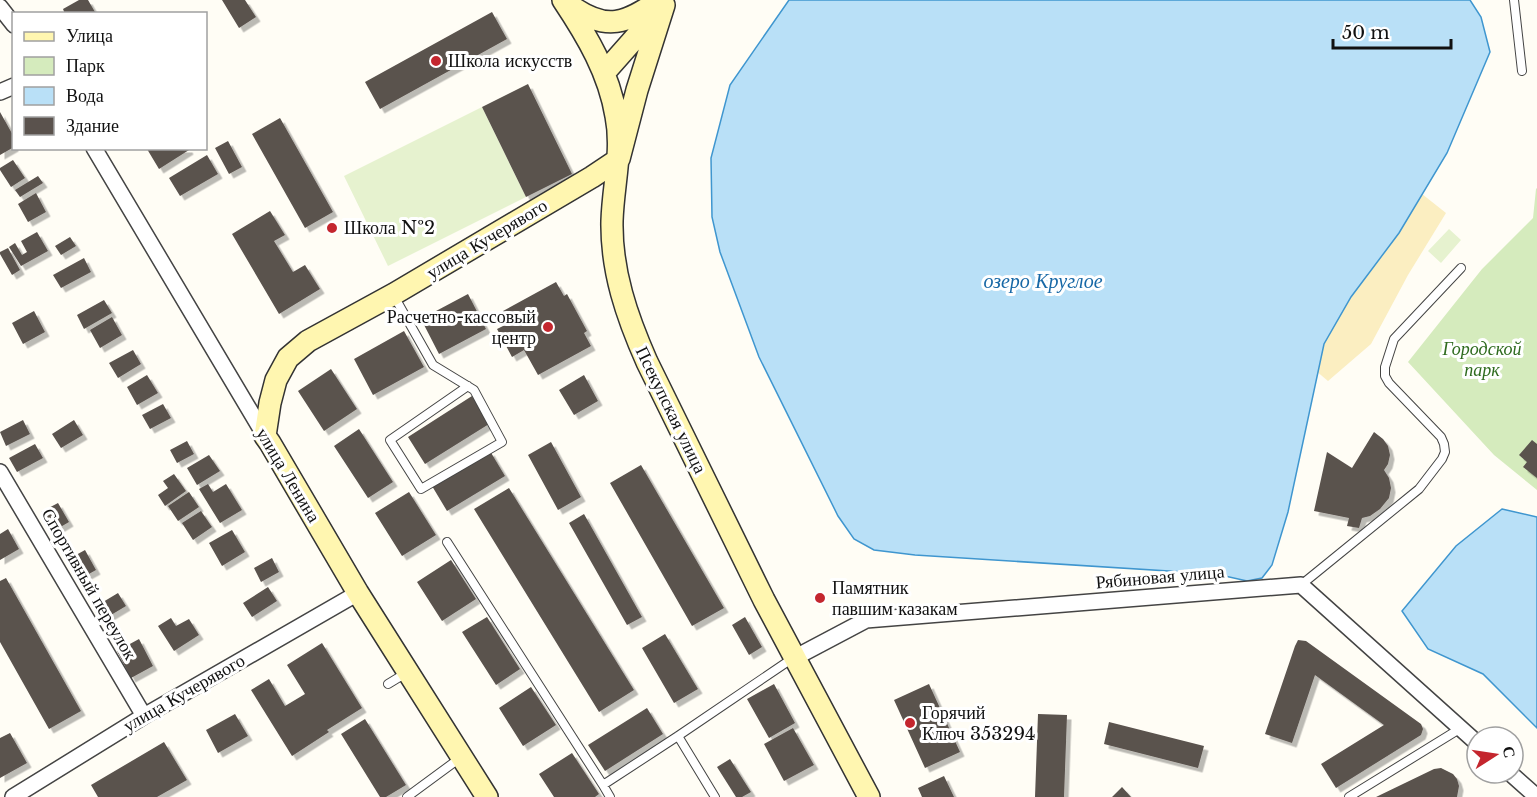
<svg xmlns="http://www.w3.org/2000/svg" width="1537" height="797" viewBox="0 0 1537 797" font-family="'Libre Baskerville',serif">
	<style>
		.green { fill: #d5ebbd }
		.sand { fill: #fbeec1 }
		.pitch { fill: #e6f2cf }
		.water { fill: #b9e0f7; stroke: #3f96cf; stroke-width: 1.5 }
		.building { fill: #5a524d; filter: url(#shadow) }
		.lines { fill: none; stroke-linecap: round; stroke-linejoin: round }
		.lane-casing { stroke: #444; stroke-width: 10 }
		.street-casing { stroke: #444; stroke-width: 18 }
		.secondary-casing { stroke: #333; stroke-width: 24 }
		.lane { stroke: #fff; stroke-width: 8 }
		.street { stroke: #fff; stroke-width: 15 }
		.secondary { stroke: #fff6b0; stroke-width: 21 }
		.poi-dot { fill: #c4262e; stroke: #fff; stroke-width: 2 }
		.labels { text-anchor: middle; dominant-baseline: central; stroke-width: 6; stroke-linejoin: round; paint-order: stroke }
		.poi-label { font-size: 18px; fill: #111; stroke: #fff; text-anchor: start }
		.street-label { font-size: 18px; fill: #111; stroke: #fff }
		.park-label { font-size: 18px; font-style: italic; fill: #2f6b1f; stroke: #fff }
		.water-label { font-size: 20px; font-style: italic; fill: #1768a6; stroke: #fff }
	</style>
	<defs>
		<filter id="shadow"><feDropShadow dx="4.5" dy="4.5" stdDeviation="0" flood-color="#0004"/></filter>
	</defs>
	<rect width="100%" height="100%" fill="#fffdf5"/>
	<!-- green -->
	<path class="green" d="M1537,188V490L1494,455L1408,362L1482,269L1533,218L1536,189Z"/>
	<!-- sand -->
	<path class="sand" d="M1422,194L1446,213L1408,275L1371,344L1328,381L1315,370V338Z"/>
	<!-- pitch -->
	<path class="pitch" d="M482,107L526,197L388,266L344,176Z
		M1449,229L1461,240L1441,263L1428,251Z"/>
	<!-- water -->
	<path class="water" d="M789,0H1470L1481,17L1490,52L1447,153L1399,233L1351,297L1324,344L1288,512L1272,565L1262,578L1247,581L1216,574L915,555L874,550L854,539L838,516L759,357L720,252L712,217L711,158L730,85Z
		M1502,509L1537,517V728L1483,674L1428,649L1402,611L1456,546Z"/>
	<!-- building -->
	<path class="building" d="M79,0H88L95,12L93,14H65L63,9Z
		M222,0H245L256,17L239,28Z
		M492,12L507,39L380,109L365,82Z
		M528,84L572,174L526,197L482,107Z
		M0,112L14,137V147L0,155Z
		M280,118L333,212L305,228L252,134Z
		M228,141L242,167L229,174L215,148Z
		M149,148H188L189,150L159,169L147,149Z
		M207,155L218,174L180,196L169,178Z
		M13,160L25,178L11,187L0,170V168Z
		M38,176L43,183L20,197L15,190Z
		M36,193L46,212L28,222L18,204Z
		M270,211L285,235L274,241L293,272L305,265L320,289L279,314L232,234Z
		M37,232L48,251L21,266L9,247L15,243L22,255L27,252L21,241Z
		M70,237L76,246L61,255L55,246Z
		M8,248L20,270L12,275L0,254V252Z
		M84,258L91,272L61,288L53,275Z
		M556,282L564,296L567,294L587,331L584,333L591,346L538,375L524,350L512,357L497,329L509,323L503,311Z
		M468,294L486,329L439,354L421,319Z
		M104,300L112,313L84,329L77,315Z
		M34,311L45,332L23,344L12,323Z
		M112,317L122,335L100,348L90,330Z
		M404,331L424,367L373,395L354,359Z
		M133,350L141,364L118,378L109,363Z
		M331,369L357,409L324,431L298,391Z
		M147,375L158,393L137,405L127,387Z
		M584,375L598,401L574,415L559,390Z
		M472,396L489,424L425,464L408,437Z
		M163,404L171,418L150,429L142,415Z
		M23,420L30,434L6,446L0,432Z
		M74,420L83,435L61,448L52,434Z
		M359,429L393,482L368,498L334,446Z
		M1374,432L1383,439L1388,446L1390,455L1388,464L1384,470L1389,478L1391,488L1389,498L1380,509L1370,516L1362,518L1359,528L1347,526L1349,518L1314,511L1327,452L1352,468Z
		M1532,440L1537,444V478L1523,467L1527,462L1519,455Z
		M187,441L194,454L177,463L170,450Z
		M551,442L581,497L558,510L528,455Z
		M35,444L43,458L17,472L9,458Z
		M490,451L505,476L447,511L432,486Z
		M209,455L220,471L197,485L187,468Z
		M641,465L724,608L692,626L610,483Z
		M174,474L186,491L165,506L158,495L168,488L163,481Z
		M208,484L213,492L226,484L242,510L220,523L199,489Z
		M509,488L634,690L599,712L474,509Z
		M189,492L199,507L178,521L168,506Z
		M409,492L436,535L402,556L375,513Z
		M58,503L69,522L52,532L41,512Z
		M201,511L212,527L193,540L182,523Z
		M584,514L642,617L627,625L569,523Z
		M8,529L19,549L0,560V534Z
		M232,530L245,552L222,566L209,543Z
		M85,550L96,570L78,580L67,560Z
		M272,558L279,572L261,582L254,568Z
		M451,560L476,599L442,621L417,582Z
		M6,578L81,711L49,729L0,642V581Z
		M268,587L277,601L252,617L243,603Z
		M118,593L126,606L101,621L93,608Z
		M487,617L520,669L496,685L462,632Z
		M745,617L762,647L749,655L732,625Z
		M171,618L176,626L189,619L199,635L174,651L158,626Z
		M665,634L698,689L674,703L642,648Z
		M139,639L153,666L131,678L117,651Z
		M1298,640L1306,641L1421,724L1423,729L1421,735L1336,788L1321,764L1384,725L1315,675L1292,743L1265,734L1295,646Z
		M322,643L362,708L327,730L329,732L292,756L251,690L269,679L285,706L305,694L287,665Z
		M774,684L795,723L769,738L747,699Z
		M929,684L960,752L925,768L894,700Z
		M531,687L556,725L523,746L499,708Z
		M647,708L663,734L605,771L588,745Z
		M235,714L248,736L218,753L206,730Z
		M1038,714L1067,715L1064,797H1035Z
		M365,719L406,785L386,797H380L341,734Z
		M1109,722L1204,746L1198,768L1104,744Z
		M793,728L814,765L784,781L764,744Z
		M10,733L27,763L0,778V738Z
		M164,742L187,780L157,797H98L91,785Z
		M572,753L599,794L595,797H554L539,774Z
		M730,759L751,792L742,797H736L717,767Z
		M1441,768L1453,774L1457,779L1459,786L1457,797H1376L1434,769Z
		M944,776L954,797H922L918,788Z
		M1122,787L1131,797H1112Z"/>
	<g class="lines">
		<!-- lane casing -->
		<g class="lane-casing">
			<path id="lane" d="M1514,0L1522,71
				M394,296L433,365L474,390L502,442L421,489L390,440L468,386
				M447,542L603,785L678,736L793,658
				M1301,585L1419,489L1442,459L1445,452L1444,444L1441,437L1389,383L1385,376V367L1394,339L1461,268
				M388,684L406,673
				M678,736L715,797
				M603,785L610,797
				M407,797L460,758
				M1349,797L1461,728"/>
		</g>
		<!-- street casing -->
		<g class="street-casing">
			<path id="street" d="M0,7L14,25
				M0,92L14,86
				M94,148L265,436
				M0,472L144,716
				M796,657L866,620L1301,585L1477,743
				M1510,773L1537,797
				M13,797L144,716L358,593"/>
		</g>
		<!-- secondary casing -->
		<g class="secondary-casing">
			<path id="secondary" d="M563,0C587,36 609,73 616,116C623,151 613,185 612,221C611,271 627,317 647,362L764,600L869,797
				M571,6C607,32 626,23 660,0
				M604,73L658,12
				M487,797L358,593L270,443L265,436L270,403L276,380L288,358L308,341L394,294L592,177L619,159L637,90L664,5"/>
		</g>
		<!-- lane -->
		<use href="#lane" class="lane"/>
		<!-- street -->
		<use href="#street" class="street"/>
		<!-- secondary -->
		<use href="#secondary" class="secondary"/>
	</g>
	<!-- markers -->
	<g class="poi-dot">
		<circle cx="436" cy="61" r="6"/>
		<circle cx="332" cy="228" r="6"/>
		<circle cx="548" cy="327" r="6"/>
		<circle cx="820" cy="598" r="6"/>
		<circle cx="910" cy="723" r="6"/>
	</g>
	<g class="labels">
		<!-- poi labels -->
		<g class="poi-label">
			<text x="448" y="61">Школа искусств</text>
			<text x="344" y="228">Школа №2</text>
			<text x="536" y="317" text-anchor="end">Расчетно-кассовый<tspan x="536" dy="21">центр</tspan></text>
			<text x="832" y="588">Памятник<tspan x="832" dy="21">павшим казакам</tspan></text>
			<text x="922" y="713">Горячий<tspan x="922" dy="21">Ключ 353294</tspan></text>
		</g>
		<!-- street labels -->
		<g class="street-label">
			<text transform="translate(487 239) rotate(-31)">улица Кучерявого</text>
			<text transform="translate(671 410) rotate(64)">Псекупская улица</text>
			<text transform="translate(288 475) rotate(59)">улица Ленина</text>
			<text transform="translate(1160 577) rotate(-5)">Рябиновая улица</text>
			<text transform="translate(89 584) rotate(60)">Спортивный переулок</text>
			<text transform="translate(184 693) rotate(-30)">улица Кучерявого</text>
		</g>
		<!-- park labels -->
		<g class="park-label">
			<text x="1482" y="349">Городской<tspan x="1482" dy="21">парк</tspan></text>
		</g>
		<!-- water labels -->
		<g class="water-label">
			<text x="1043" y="281">озеро Круглое</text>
		</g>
	</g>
	<!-- legend -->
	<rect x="12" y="12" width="195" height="138" fill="#ffffff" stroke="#a0a0a0" stroke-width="1.5"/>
	<rect x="24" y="32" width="30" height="9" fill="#fff6b0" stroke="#a0a0a0" stroke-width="1.5"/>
	<text x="66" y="42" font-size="18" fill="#111111">Улица</text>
	<rect x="24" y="57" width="30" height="18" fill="#d5ebbd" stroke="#a0a0a0" stroke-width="1.5"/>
	<text x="66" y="72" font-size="18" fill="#111111">Парк</text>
	<rect x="24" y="87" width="30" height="18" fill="#b9e0f7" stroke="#a0a0a0" stroke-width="1.5"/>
	<text x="66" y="102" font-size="18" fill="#111111">Вода</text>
	<rect x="24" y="117" width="30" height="18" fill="#5a524d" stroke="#a0a0a0" stroke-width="1.5"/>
	<text x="66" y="132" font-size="18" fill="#111111">Здание</text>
	<!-- north arrow -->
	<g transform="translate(1495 755) rotate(78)"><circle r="28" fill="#ffffff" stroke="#a0a0a0" stroke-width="1.5"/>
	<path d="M0-4.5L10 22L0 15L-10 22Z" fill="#c4262e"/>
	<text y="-9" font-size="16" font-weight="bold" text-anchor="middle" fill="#111111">С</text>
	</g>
	<!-- scale -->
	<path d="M1333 39v9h118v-9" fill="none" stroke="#111111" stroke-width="3"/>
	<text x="1342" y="39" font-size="18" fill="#111111" stroke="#ffffff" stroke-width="4.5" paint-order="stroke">50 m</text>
</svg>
